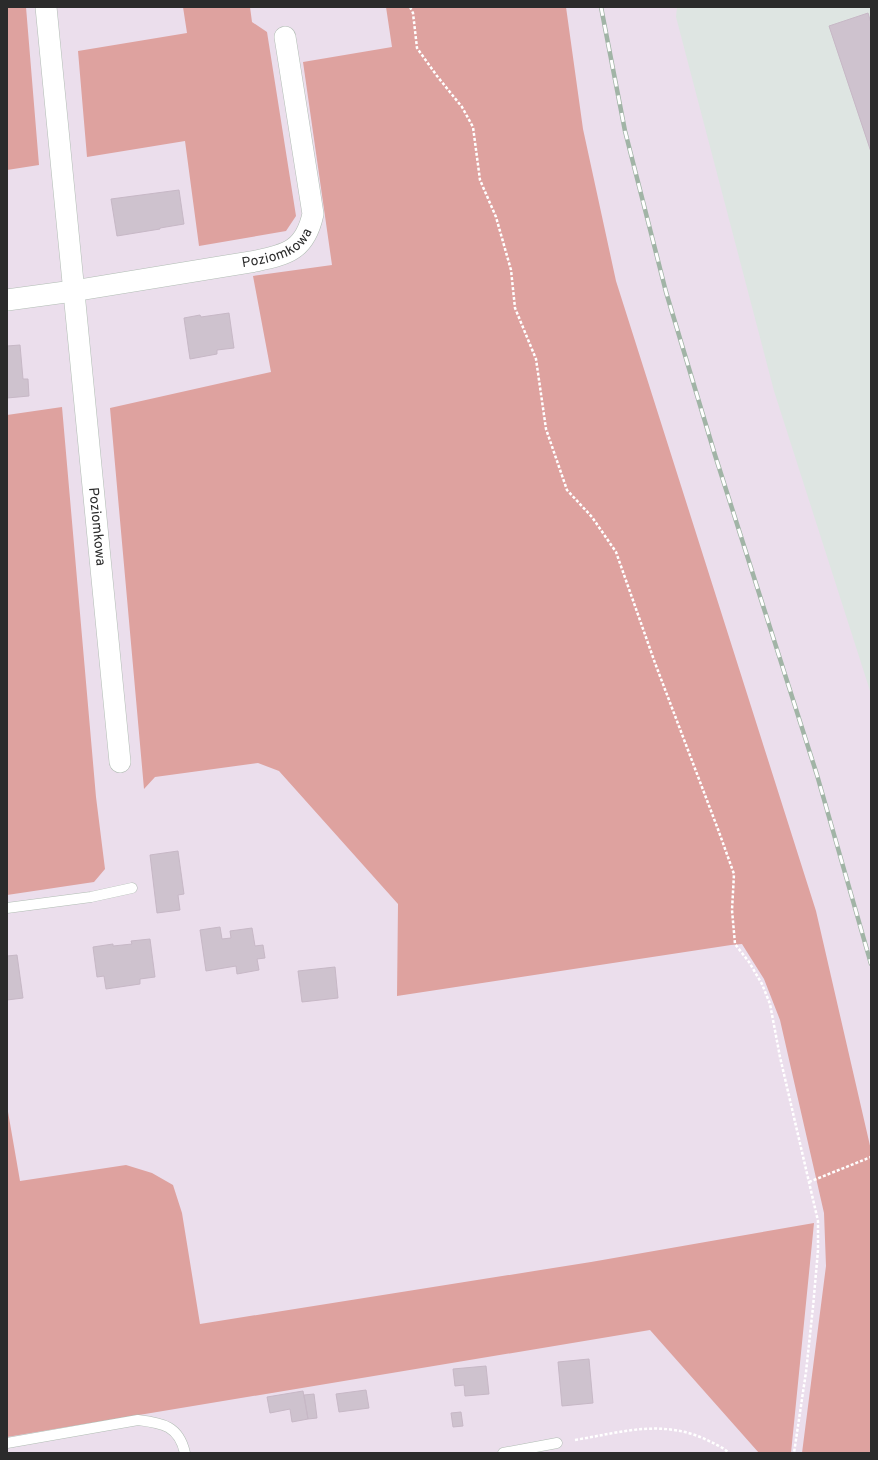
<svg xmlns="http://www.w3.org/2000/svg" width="878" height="1460" viewBox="0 0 878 1460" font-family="Overpass,sans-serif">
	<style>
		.industrial { fill: #dee5e2 }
		.green { fill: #dea29f }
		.building { fill: #cec2ce; stroke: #c7b8c6 }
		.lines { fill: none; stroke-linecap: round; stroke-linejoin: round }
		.lane-casing { stroke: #b1bdb4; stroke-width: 11 }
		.street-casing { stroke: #b1bdb4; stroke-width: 22 }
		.path { stroke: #fff; stroke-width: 2.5; stroke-dasharray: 3 2; stroke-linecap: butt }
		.lane { stroke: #fff; stroke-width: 10 }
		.street { stroke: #fff; stroke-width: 21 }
		.rail-casing { stroke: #a1b4a6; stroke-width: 4.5 }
		.rail { stroke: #fff; stroke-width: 3; stroke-dasharray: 9; stroke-linecap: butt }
		.labels { text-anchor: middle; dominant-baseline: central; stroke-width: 3.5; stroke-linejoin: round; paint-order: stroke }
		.street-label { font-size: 14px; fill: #2b2b2b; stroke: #fff }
	</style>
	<rect width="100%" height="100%" fill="#ebdeec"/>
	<!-- industrial -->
	<path class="industrial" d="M677,7H871V694L774,391L676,17Z"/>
	<!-- green -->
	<path class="green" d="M7,7H26L39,165L7,170Z
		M183,7H250L252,22L267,32L296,216L286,231L199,246L185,141L87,157L78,51L187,33Z
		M386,7H566L583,129L616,281L816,911L871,1150V1453H802L826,1266L824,1213L780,1020L764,979L742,944L731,945L397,996L398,904L279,771L258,763L155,777L144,789L110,408L271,372L253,276L332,265L303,62L392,47Z
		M62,407L96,797L105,869L94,882L7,895V415Z
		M7,1106L20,1181L126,1165L152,1173L173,1185L182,1213L200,1324L591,1262L814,1223L791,1453H759L650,1330L7,1437Z"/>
	<!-- building -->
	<path class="building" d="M868,13L871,23V152L829,26Z
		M179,190L184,224L160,228V229L117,236L111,199Z
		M229,313L234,348L217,350V354L190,359L184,318L200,315L201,317Z
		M20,345L23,379H28L29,396L7,398V346Z
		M178,851L184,894L178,895L180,910L157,913L150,855Z
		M220,927L222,939L231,938L230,931L252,928L255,946L263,945L265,958L257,959L259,970L237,974L236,966L206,971L200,930Z
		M150,939L155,977L140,979V984L106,989L104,976L97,977L93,947L113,944V946L132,944L131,941Z
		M17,955L23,998L7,1000V956Z
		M335,967L338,998L302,1002L298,971Z
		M589,1359L593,1403L562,1406L558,1362Z
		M486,1366L489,1394L465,1396L464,1385L455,1386L453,1369Z
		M366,1390L369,1408L339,1412L336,1394Z
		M303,1391L308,1419L292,1422L290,1409L270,1413L267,1397Z
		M314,1394L317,1418L308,1419L304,1395Z
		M461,1412L463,1426L453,1427L451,1413Z"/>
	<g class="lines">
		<!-- lane casing -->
		<g class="lane-casing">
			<path id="lane" d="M7,908L91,897L132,888
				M7,1443L138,1420C163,1423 179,1426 185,1453
				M503,1453L557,1443"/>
		</g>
		<!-- street casing -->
		<g class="street-casing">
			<g id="street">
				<path id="s1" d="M46,7L120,762"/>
				<path id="s2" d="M7,300L73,291L256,261C288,254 305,250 313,214L285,37"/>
			</g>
		</g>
		<!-- path -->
		<path class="path" d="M410,7L413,13L417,48L437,76L462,107L473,127L480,180L496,217L511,270L515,308L536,359L546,429L567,490L592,517L616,552L655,663L719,832L734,874L732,910L735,944L749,962L762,984L770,1004L780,1057L818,1221V1250L813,1307L806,1372L794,1453
			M809,1182L871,1157
			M575,1440C623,1432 665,1418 711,1442C717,1445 724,1448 729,1453"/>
		<!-- lane -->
		<use href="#lane" class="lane"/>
		<!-- street -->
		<use href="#street" class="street"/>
		<!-- rail casing -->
		<g class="rail-casing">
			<path id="rail" d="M601,7L625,131L666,292L715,455L817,775L871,964"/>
		</g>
		<!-- rail -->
		<use href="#rail" class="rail"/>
	</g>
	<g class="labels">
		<!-- street labels -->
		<g class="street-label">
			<text stroke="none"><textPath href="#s2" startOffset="277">Poziomkowa</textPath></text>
			<text stroke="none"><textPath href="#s1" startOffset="522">Poziomkowa</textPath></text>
		</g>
	</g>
	<!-- border -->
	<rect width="878" height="1460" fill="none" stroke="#2b2b2b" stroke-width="16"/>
</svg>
